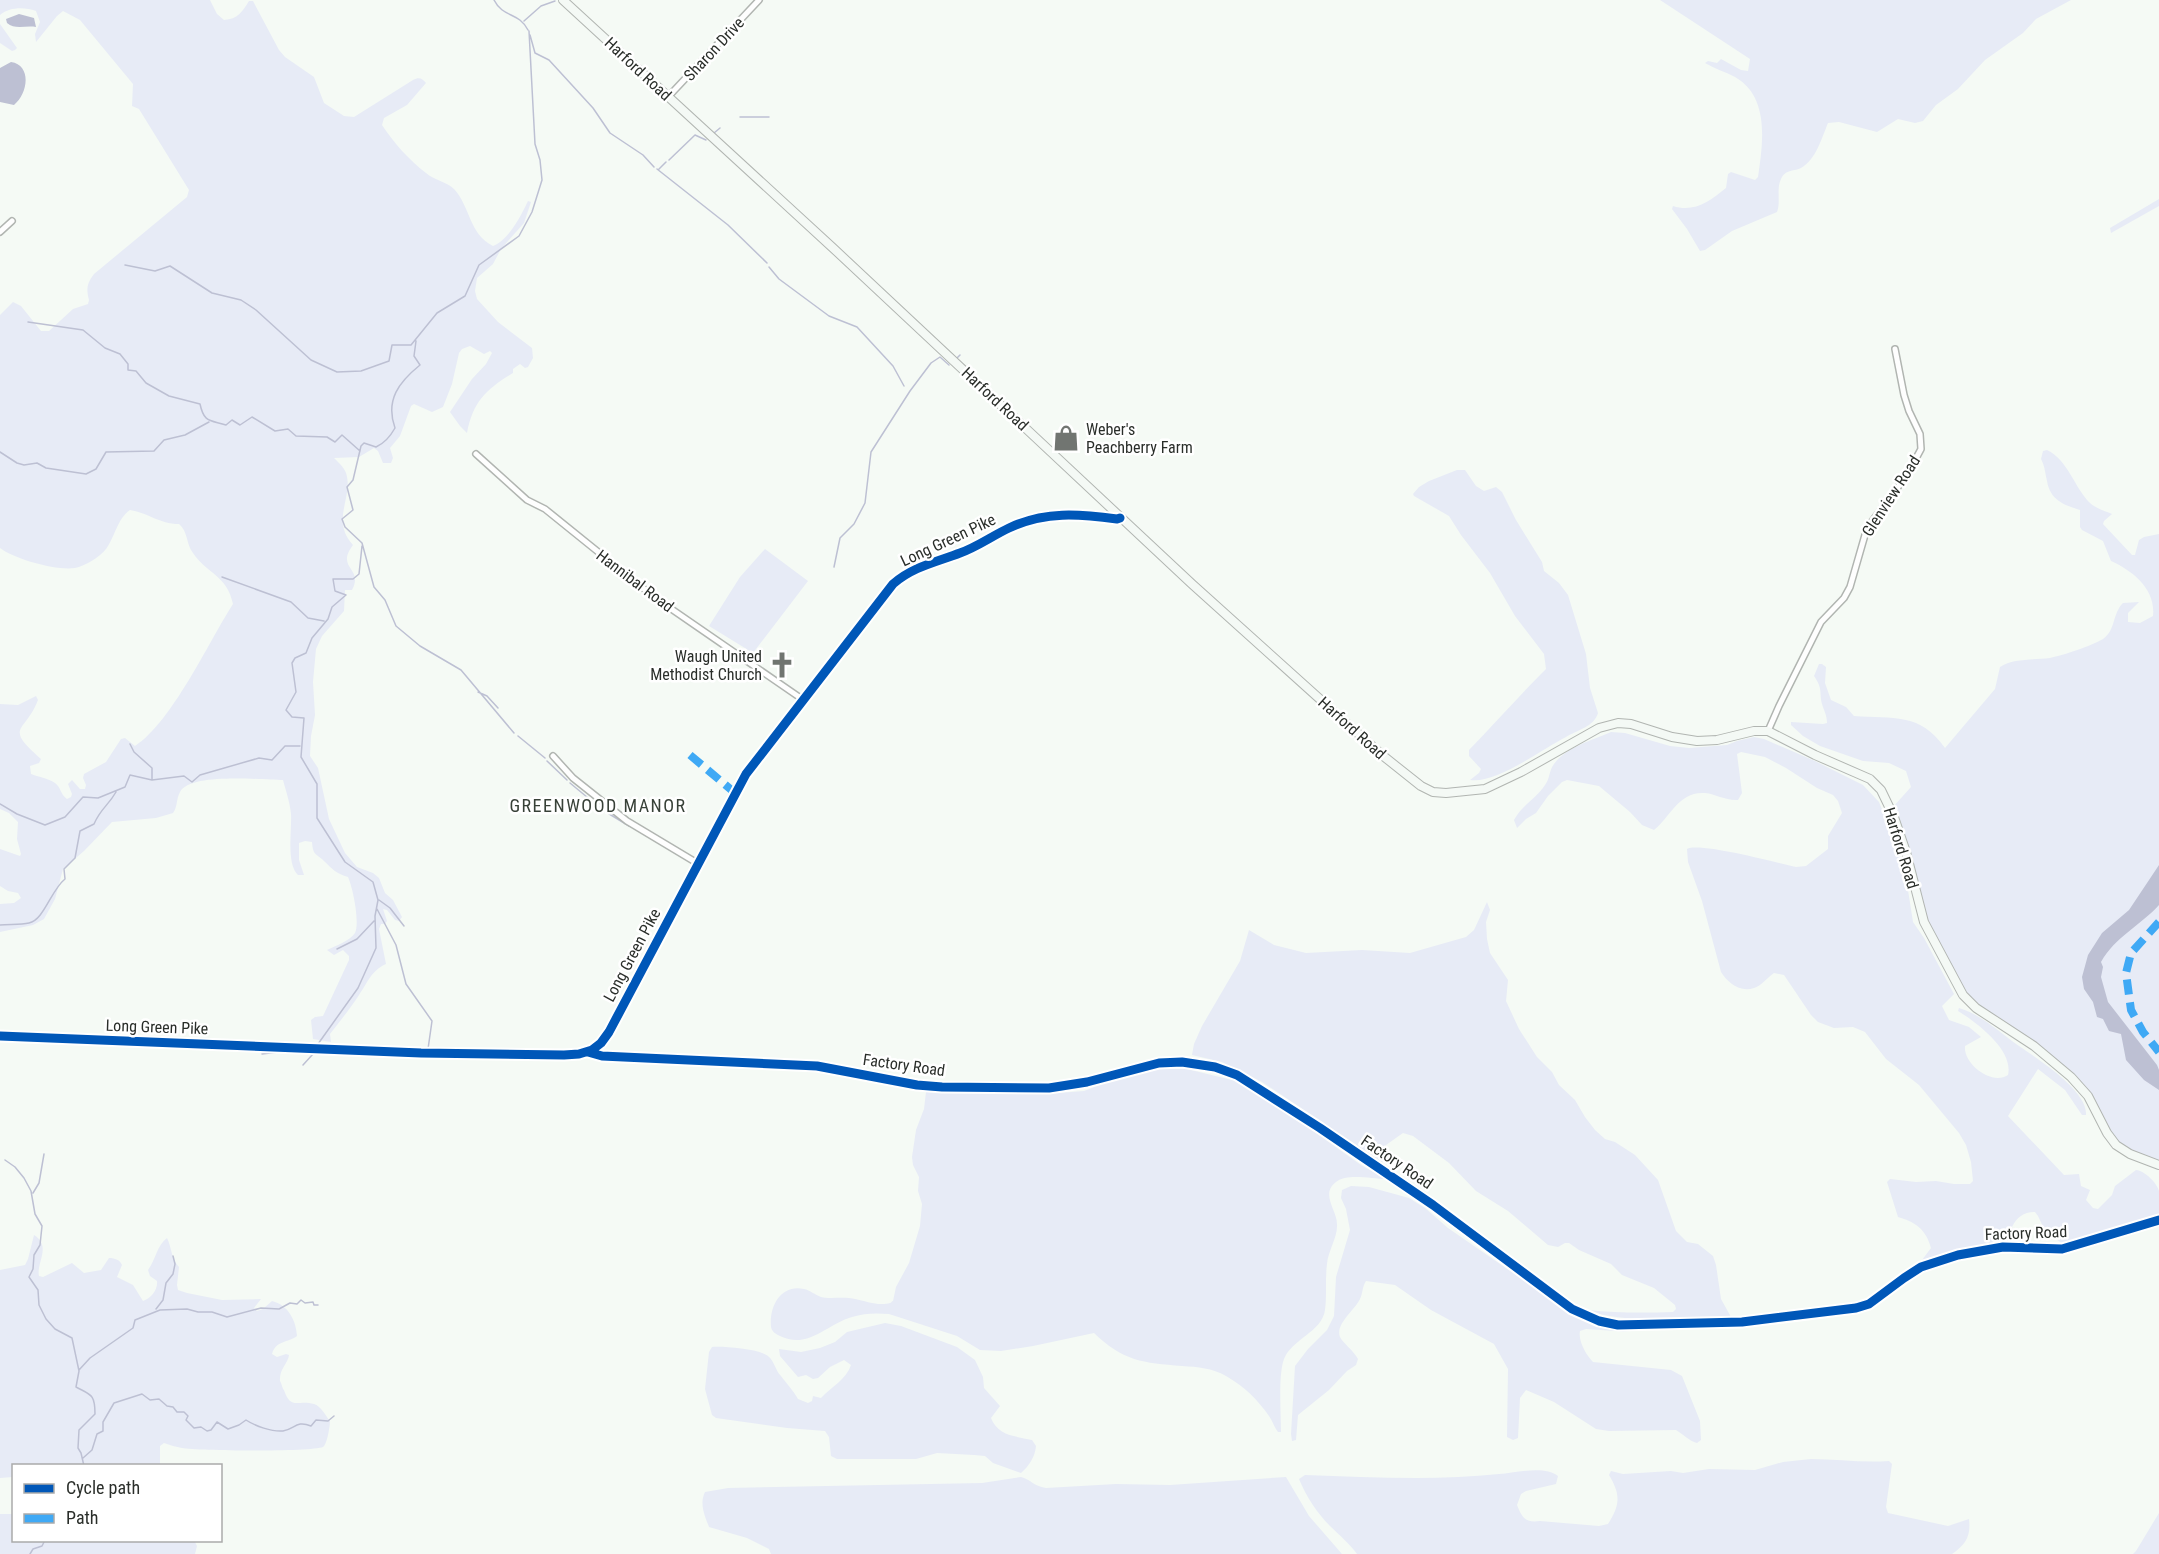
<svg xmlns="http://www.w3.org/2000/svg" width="2159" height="1554" viewBox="0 0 2159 1554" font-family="'Roboto Condensed',sans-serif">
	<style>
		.green { fill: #e7ebf6 }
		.water { fill: #bdc0d3 }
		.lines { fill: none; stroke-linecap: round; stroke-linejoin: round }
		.stream { stroke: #bdc0d3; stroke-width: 1.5 }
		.street-casing { stroke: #b1b5b1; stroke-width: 8 }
		.secondary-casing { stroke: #b1b5b1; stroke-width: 10 }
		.street { stroke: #fefefe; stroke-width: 5 }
		.secondary { stroke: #f4f9f5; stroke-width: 8 }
		.quiet { stroke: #3fa9f5; stroke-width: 8; stroke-dasharray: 15 8; stroke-linecap: butt }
		.cycleway-casing { stroke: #fff; stroke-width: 13 }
		.cycleway { stroke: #0057b8; stroke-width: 9 }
		.labels { text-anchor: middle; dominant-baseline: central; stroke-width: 5; stroke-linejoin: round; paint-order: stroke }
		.street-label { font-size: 16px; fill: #2a2e2a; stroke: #fff }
		.poi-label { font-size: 16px; fill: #2a2e2a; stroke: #fff; text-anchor: start }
		.neighbourhood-label { font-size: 18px; letter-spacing: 1.5px; fill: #384138; stroke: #fff }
	</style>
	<rect width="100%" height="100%" fill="#f5faf5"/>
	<!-- green -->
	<path class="green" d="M0,0H210L217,14L224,20C238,19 242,12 249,1H253L279,50L285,57L314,77L324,103L344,116L354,117L413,80C419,77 422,78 426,83L407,105L384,118L382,125C394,143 409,160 426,173C434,180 447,182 454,189C470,206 469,234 493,246C508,240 520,218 527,203L528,201L531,202L524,223L501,249L493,264L477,278L475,291L477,299L498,322L532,348L533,358L528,367L525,368L520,364L513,369V373C487,389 473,401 467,433L460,426L450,412L472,379L486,364L492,353L490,351L484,354L470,346L462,349L459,353L452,384L443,407L432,412L414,404L411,406L400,436L390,448L393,458L391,463H383L378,451L374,448L359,457L334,458C338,462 344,467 346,473C354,497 330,520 353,545C335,569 364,567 352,590H345L344,611L322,636L316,649L313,682L315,715L311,736L310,756L318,768L329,819L345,853L357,867L373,873L379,878L385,893L393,900L402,917L399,921L395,920L387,910L383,909L387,921L385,924H381L379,929L386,964C371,971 368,982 359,995C350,1009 340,1021 330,1034L331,1042L313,1039L311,1020L315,1017L323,1016L349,960V956L343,950L334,955L327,950C335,946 350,941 355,933C360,923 353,888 348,877C337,874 332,869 324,861C316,853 313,856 312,842L305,841L299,843V860L304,875H298C286,864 292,829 291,814C290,803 286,791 283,780C263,780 190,772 180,792C176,799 178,806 173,813L156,818L112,822L84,851L63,869L55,899L44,919L33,925L0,932V904L14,903L21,898L18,893L8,891L0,886V849L20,856L21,854L17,839L18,822L9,813L0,809V704L18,705L36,696L38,700C25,734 3,725 41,759L39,763L30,766L31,774C38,777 48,778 55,783C61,787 60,794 67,799L71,797L72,794L68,784L72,780L80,789H85L86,785L83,778L84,774L106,762L121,739L125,738L135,746C172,722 208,643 233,604C227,575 207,574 193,553C186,544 188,531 179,524C159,524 149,513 130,510C117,519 115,537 106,549C100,557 85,566 75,568C57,571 14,559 0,548V315L13,302L21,306L41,331H49L73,309L88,304L89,300C86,289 87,283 94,274L187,197L189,190L139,109L132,106L133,84L80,20L63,11L57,16L36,42L35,34L40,22L36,11C24,7 10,7 0,15Z
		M1660,0H2071L2036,19L2023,33L1985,60L1958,89L1936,105L1923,121L1915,123L1898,119L1877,132L1839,122L1828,123C1822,137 1816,160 1801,168C1792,172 1786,169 1781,179C1776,189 1781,202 1777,212L1732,231L1705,250L1700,251L1687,229L1672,209L1673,206C1694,213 1710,201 1726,188L1728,174L1731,172L1755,180L1758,177C1763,143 1770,97 1735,77C1726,72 1715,69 1705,63L1708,61L1717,63L1721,59L1741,70L1748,71L1750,59Z
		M0,24L17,48L15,50L12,51L0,43Z
		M2159,199V206L2111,233L2110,228Z
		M2047,450C2068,460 2074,487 2090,503C2095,508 2105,511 2112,514L2104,521L2103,524L2132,555H2135L2139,540L2144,537L2159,534V1161L2134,1152L2117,1141L2063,1066L2025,1036L1981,1007L1966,993L1927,921L1893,807L1911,787L1906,771L1889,763L1863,761L1820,746L1803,736L1791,725V722L1823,724L1827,723C1827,715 1824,711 1822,704C1819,691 1823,689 1814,676L1819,664H1822L1826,667L1825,683L1831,700L1846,707L1854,716C1893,719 1920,712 1945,748L1995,689L2000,667C2013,658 2034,660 2050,658C2064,655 2091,646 2103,639C2116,630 2112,614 2123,603L2139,602L2128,613V622L2140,623L2153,616C2156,589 2133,571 2111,561L2103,541L2082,530L2080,527V510C2064,505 2050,500 2047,481C2045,472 2045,467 2041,459L2043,451Z
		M1457,470H1465L1476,486L1484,491L1496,487L1502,492L1516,520L1542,562L1544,571L1559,583L1568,595L1586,654L1590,688L1598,713C1594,727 1577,730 1566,737C1542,749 1497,784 1470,780L1479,773L1481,769L1469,756V750C1495,723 1519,696 1546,669L1544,654L1515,616L1490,573L1461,535L1449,516L1414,496L1413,494L1419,487L1429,481Z
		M765,549L808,581L753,653L709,626L740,577Z
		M1611,732L1625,733L1670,746L1689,748L1727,745L1737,741L1754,737L1764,739L1815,761L1863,785L1879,802L1897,847L1908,890L1913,922L1924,938L1954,994L1942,1006L1949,1020L1969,1027L1981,1037L1965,1046C1963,1064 1992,1086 2008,1075C2014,1050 1976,1022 1958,1011L1959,1008C1982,1015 1999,1032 2019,1046C2036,1058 2088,1090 2086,1115H2082L2065,1090L2038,1069L2008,1116L2064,1175L2079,1174L2081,1186L2090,1190L2086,1200L2093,1208L2098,1209L2112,1195L2115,1186L2136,1170C2145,1171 2157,1183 2159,1191C2159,1199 2159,1209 2159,1216L2145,1218L2063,1244L2053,1237L2047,1235L2038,1216L2035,1212C2024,1212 2017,1217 2012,1227L2014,1232L2025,1242C1988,1241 1957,1250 1922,1260L1931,1248C1926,1229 1915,1222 1898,1217L1887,1182L1890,1179L1916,1182L1936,1181L1954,1184H1970L1973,1181L1971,1162L1966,1145L1959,1133L1919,1085L1886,1059L1865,1032L1853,1027L1834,1028L1818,1022L1811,1015L1784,975L1774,973C1768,977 1761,986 1754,988C1740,993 1727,982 1721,972L1702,901L1688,862L1687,849C1700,842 1777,863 1796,867L1806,866L1828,849V836L1842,813L1838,801L1833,795L1817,788L1786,768L1765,757L1741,752L1737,754L1742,793L1738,800C1726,801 1716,794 1705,793C1679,791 1671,816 1654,830L1642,825L1630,812L1599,786L1567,780L1562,782L1548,796L1536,813L1526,819L1517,828L1514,820C1522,805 1536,799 1545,785C1550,779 1549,770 1554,764C1566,747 1593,740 1611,732Z
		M1487,902L1490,910L1486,922L1487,939L1490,953L1508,980L1506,1001L1519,1029L1537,1057L1552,1072L1559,1085L1575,1100L1585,1117L1595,1130L1605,1139L1615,1142L1635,1155L1658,1180L1676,1231L1687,1242L1698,1244L1713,1256L1716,1265L1721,1299L1731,1317C1690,1317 1624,1325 1587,1310C1616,1313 1644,1313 1673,1312L1676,1309L1675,1305L1654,1288L1622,1275L1611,1264L1579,1250L1569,1243H1565L1558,1247L1548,1245L1508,1211L1476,1191L1449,1163L1413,1136L1403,1133L1386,1145L1385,1159L1382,1162L1262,1082L1222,1062L1192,1055L1194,1044L1202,1026L1240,961L1249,930L1274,945L1306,953L1362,950L1410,953L1466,937L1474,930Z
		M1157,1068L1187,1069L1236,1081L1295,1118L1361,1165L1386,1179C1372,1179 1347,1173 1336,1182C1320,1194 1337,1210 1337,1224C1338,1237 1328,1251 1327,1264C1325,1279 1327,1295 1325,1310C1322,1332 1292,1339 1284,1359C1278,1375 1281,1414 1281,1432H1278C1274,1427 1273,1422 1269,1416C1257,1399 1245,1387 1226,1376C1212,1368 1198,1367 1182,1366C1143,1363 1123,1361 1094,1333L1033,1346L1001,1351L980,1350L957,1336L889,1314C877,1313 864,1313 852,1317C827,1324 808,1350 780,1336C776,1334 772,1332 771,1327C769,1306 781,1284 804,1289C810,1290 815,1295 821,1297C829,1299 840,1297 849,1298C860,1299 878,1307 890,1303C891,1303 892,1301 893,1301L896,1287L909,1263L920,1226L922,1204L918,1191L919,1177L913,1165L912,1157L916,1130L924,1109L926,1092L1046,1094L1084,1091L1115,1079Z
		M1351,1186L1369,1187L1409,1198L1425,1208L1448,1228L1571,1313L1601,1328L1630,1332L1586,1329L1580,1331C1578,1341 1586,1355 1593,1362L1671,1370L1682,1376L1700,1421L1701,1440L1697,1443C1689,1441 1683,1434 1676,1430L1609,1431L1596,1429L1554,1402L1526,1390L1520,1398L1518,1438L1513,1440L1507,1437L1508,1369L1494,1344L1431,1310L1395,1285L1366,1281C1362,1287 1363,1293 1360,1299C1355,1310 1335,1324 1340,1337C1342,1342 1354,1351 1358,1359L1356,1365L1347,1371L1329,1390L1298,1415L1296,1440L1292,1441L1291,1434L1295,1366L1308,1349L1327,1330L1334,1316L1336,1277L1350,1230L1346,1209L1341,1198L1342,1190Z
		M34,1235C52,1246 36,1263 39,1276L43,1277L72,1263L84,1273L101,1270L109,1258C115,1258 120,1260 122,1265L117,1277L133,1285L143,1301C151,1298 158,1290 157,1281L150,1276L148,1270C156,1259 157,1245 167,1238C172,1248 171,1259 179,1267L177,1285L178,1290L187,1293L222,1300L261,1299L254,1308L257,1311L263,1309L272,1301C288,1305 296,1320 297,1336C288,1343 276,1340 272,1354L277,1357L286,1354L289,1355C288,1364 279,1369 280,1381C281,1382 283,1390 284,1390C291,1411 298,1399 314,1404C321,1406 325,1415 330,1421C330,1426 327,1445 323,1447C311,1452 198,1451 182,1448C176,1447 170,1445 164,1443L160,1446V1465L14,1466L13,1477L0,1478V1270L25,1265L28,1259Z
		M885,1323L901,1326L957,1347L975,1360L983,1377L984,1388L1000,1406L991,1418C998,1436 1015,1436 1032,1440L1036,1446C1035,1457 1029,1466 1021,1473L993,1463L985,1456L974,1455L937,1453L916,1459H837L831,1456L829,1437L825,1431L787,1428L716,1418L712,1415L705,1389L709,1352L712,1347C723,1346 760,1349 768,1356C775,1362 775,1370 781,1376C787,1384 793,1390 798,1399L808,1403L812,1401L813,1396L821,1398C832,1386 846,1380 851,1365L844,1360L830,1367L818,1378L813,1379L806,1375L798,1377L780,1356L779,1349L801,1352L820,1348L835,1342L847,1332Z
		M1811,1459C1837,1459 1862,1463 1889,1461L1892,1464L1886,1507L1888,1513L1948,1526L1969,1519C1971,1536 1966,1544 1952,1554H1357C1349,1543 1340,1536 1330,1526C1317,1513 1306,1496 1299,1479L1305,1475C1369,1477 1435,1481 1499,1474C1516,1473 1544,1465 1558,1476L1556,1484L1526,1491L1521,1494L1517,1505C1522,1518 1526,1523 1540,1521L1599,1526L1608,1524C1620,1505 1621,1495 1609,1475L1611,1471L1623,1474L1671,1471L1683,1473L1709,1469L1755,1470L1783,1462Z
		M1021,1477C1032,1480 1033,1486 1046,1488L1116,1484L1170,1485L1286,1477L1309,1516L1342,1554H771L769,1549L747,1538L709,1527C705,1516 699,1504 705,1492L728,1488L982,1483Z
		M2159,1513V1554H2133L2136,1551Z
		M0,1514H13L14,1540H194L197,1546L195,1554H0Z"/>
	<!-- water -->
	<path class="water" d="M19,14L34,18L36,27C26,25 15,30 7,23L6,19Z
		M11,62C32,65 28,94 14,105L0,102V68Z
		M2159,865V905C2141,925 2115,937 2101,962L2103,967L2101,977L2108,1002L2157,1065L2159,1070V1090L2144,1080L2126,1060L2121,1034L2109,1031L2103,1019L2097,1017L2093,1002L2084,989L2082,977L2088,955L2102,933L2129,910Z"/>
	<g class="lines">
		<!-- stream -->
		<path class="stream" d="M494,0C503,18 519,12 528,30
			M524,21L541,6L555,1
			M530,35L535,53L549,60L593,108L610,133L643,155L654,167
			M740,117H769
			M714,133L720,128
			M669,160L695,135L706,140
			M657,169L728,225L767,263
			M659,169L666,162
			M125,265L155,271L170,266L212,293L241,300L256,310L311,360L337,372L361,371L389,361L392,345H411L437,313L465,296L479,265L519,236L532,212L542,180L540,160L535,144L529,31
			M769,267L779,279L829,316L857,327L893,366L904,386
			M28,322L83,330L105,348L120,354L128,364V370L136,371L146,383L169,396L200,404C204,423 210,420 226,425L232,420L240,425L252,417L275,431L288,429L296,436L327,437L335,442L342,435L360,451
			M416,341L414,356L420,365C399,382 385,400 395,428C390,437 385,443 376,447L364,443L361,446L353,480L347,487L353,510L342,519L345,527L362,543L374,587L385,600L396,626L420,646L461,670L514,733
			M957,358L960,355
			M0,452L17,463L24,465L37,463L46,468L86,474L96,469L106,452L154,451L164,440L185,435L209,422
			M834,567L840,538L854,524L865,503L871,452L910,391L931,363L940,357L949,365
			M222,577L291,602L308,618L324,621
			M478,692L487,696L498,708
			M518,736L545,758
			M130,744L134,752L152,768V779
			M547,761L567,780
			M570,783L599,807
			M0,804L17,814L45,825L65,817L83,797L98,798L125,787L130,775L152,780L184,776L192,782L200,775L259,758L272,760L285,746H300
			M606,812L629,826
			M379,900L390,908L404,926
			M377,909L396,945L406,984L432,1021L428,1049
			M0,925C9,924 20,925 29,923C44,920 51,890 65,879L64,869L75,858L80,831L94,824C101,808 108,806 116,792
			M337,949L357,939L374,921
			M318,1044L358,988L376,948L375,916L378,900L373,882L345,862L317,818V784L301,757L304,718L292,717L286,710L296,692L292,663L295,658L306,653L312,638L328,619L332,607L346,595L335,591L333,579H353L359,574L362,546
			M295,1052L315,1054
			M262,1054L287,1051
			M303,1065L313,1054
			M5,1160L15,1167L24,1178L31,1191L35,1214L42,1226L40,1245L34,1255L33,1269L29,1277L38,1290L39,1305L46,1319L55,1329L72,1338L79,1371L76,1387C91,1395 95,1394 95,1414L79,1430L78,1448L81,1453L84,1466
			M33,1193L39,1183L44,1154
			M156,1309L163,1300L166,1283L173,1274L175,1264L173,1256
			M79,1370L90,1358L133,1328L135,1320L160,1310L187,1309L198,1312H212L227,1317L261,1308L279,1309L290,1303L297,1304L301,1300L305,1303L313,1302L314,1305H318
			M83,1458L92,1450L97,1434L103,1431V1422L114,1403L142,1394L150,1400L159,1399L167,1406L173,1407L177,1412H184L188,1416L186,1420L194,1428L201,1427L207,1431L211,1430L217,1422L228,1429L239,1425L246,1420C255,1426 272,1432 283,1431C295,1429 296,1420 311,1426L316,1420L328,1421L334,1416
			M30,1554L33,1549L42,1546L45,1540"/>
		<!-- street casing -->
		<g class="street-casing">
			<path id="street" d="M668,97L759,0
				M0,232L12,221
				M476,454L527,500L545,509L654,597L802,699
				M1768,731L1779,706L1821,622L1844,598L1850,587L1867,528L1907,475L1921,449L1920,434L1909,411L1904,395L1895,349
				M553,756L573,778L627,821L697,863
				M588,1052L602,1056L817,1066L917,1085L942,1087L1049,1088L1087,1082L1159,1063L1182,1062L1215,1067L1237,1075L1320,1128L1433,1205L1572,1309L1599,1321L1618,1325L1742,1322L1856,1308L1869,1304L1904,1278L1921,1267L1958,1255L2003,1247L2062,1249L2159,1220"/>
		</g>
		<!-- secondary casing -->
		<g class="secondary-casing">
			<path id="secondary" d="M563,0L833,248L1192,584L1382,755L1421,786L1433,792L1446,793L1485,789L1521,772L1599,728L1618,723L1631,724L1672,737L1697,741L1717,740L1754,731H1768L1815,755L1870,779L1881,790L1894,817L1906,852L1924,922L1963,995L1976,1008L2034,1046L2071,1077L2088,1096L2107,1133L2116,1145L2130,1154L2159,1165
				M0,1036L421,1053L564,1055L579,1054L592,1050L601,1043L609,1032L746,774L893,584C912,567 936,562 960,553C977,547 992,536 1009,528C1045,511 1079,514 1117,519L1120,518"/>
		</g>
		<!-- street -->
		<use href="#street" class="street"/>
		<!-- secondary -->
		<use href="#secondary" class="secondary"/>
		<!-- quiet -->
		<path class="quiet" d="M690,755L735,793
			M2159,922L2131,953L2126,973L2131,1010L2143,1032L2159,1052"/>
		<!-- cycleway casing -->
		<g class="cycleway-casing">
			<path id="cycleway" d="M0,1036L421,1053L564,1055L579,1054L592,1050L601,1043L609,1032L746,774L893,584C912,567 936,562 960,553C977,547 992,536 1009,528C1045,511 1079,514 1117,519L1120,518
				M588,1052L602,1056L817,1066L917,1085L942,1087L1049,1088L1087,1082L1159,1063L1182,1062L1215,1067L1237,1075L1320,1128L1433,1205L1572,1309L1599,1321L1618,1325L1742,1322L1856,1308L1869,1304L1904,1278L1921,1267L1958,1255L2003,1247L2062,1249L2159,1220"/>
		</g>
		<!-- cycleway -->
		<use href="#cycleway" class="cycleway"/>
	</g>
	<!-- icons -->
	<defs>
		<g id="shop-bare" transform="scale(2.07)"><path d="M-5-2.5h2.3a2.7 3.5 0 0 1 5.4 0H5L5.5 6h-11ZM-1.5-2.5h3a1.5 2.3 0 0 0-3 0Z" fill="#717571" stroke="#fff" stroke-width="2.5" paint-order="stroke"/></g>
		<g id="church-bare" transform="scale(2.07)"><path d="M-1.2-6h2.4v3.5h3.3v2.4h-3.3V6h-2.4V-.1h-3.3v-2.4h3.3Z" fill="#717571" stroke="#fff" stroke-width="2.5" paint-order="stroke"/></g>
	</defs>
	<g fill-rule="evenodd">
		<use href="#shop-bare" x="1066" y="438"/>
		<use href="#church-bare" x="782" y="665"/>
	</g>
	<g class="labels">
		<!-- street labels -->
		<g class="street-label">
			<text transform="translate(714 49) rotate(-47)">Sharon Drive</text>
			<text transform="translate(638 69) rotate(43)">Harford Road</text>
			<text transform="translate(995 399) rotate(43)">Harford Road</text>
			<text transform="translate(1891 496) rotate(-57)">Glenview Road</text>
			<text transform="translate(948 540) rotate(-25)">Long Green Pike</text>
			<text transform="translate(635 581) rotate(37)">Hannibal Road</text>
			<text transform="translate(1352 728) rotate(42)">Harford Road</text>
			<text transform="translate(1901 848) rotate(73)">Harford Road</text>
			<text transform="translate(632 955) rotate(-62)">Long Green Pike</text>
			<text transform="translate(157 1027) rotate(2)">Long Green Pike</text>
			<text transform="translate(904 1065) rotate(8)">Factory Road</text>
			<text transform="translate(1397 1162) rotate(34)">Factory Road</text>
			<text transform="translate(2026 1233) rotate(-2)">Factory Road</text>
		</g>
		<!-- poi labels -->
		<g class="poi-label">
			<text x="1086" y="429">Weber's<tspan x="1086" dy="18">Peachberry Farm</tspan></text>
			<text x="762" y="656" text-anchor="end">Waugh United<tspan x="762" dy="18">Methodist Church</tspan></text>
		</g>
		<!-- neighbourhood labels -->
		<g class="neighbourhood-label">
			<text x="598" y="805">GREENWOOD MANOR</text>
		</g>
	</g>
	<!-- legend -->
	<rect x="12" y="1464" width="210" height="78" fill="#ffffff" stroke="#aaabaa" stroke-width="1.5"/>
	<rect x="24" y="1484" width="30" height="9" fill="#0057b8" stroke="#aaabaa" stroke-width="1.5"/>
	<text x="66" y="1494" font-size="18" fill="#2a2e2a">Cycle path</text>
	<rect x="24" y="1514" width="30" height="9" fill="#3fa9f5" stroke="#aaabaa" stroke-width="1.5"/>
	<text x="66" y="1524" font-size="18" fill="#2a2e2a">Path</text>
</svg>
